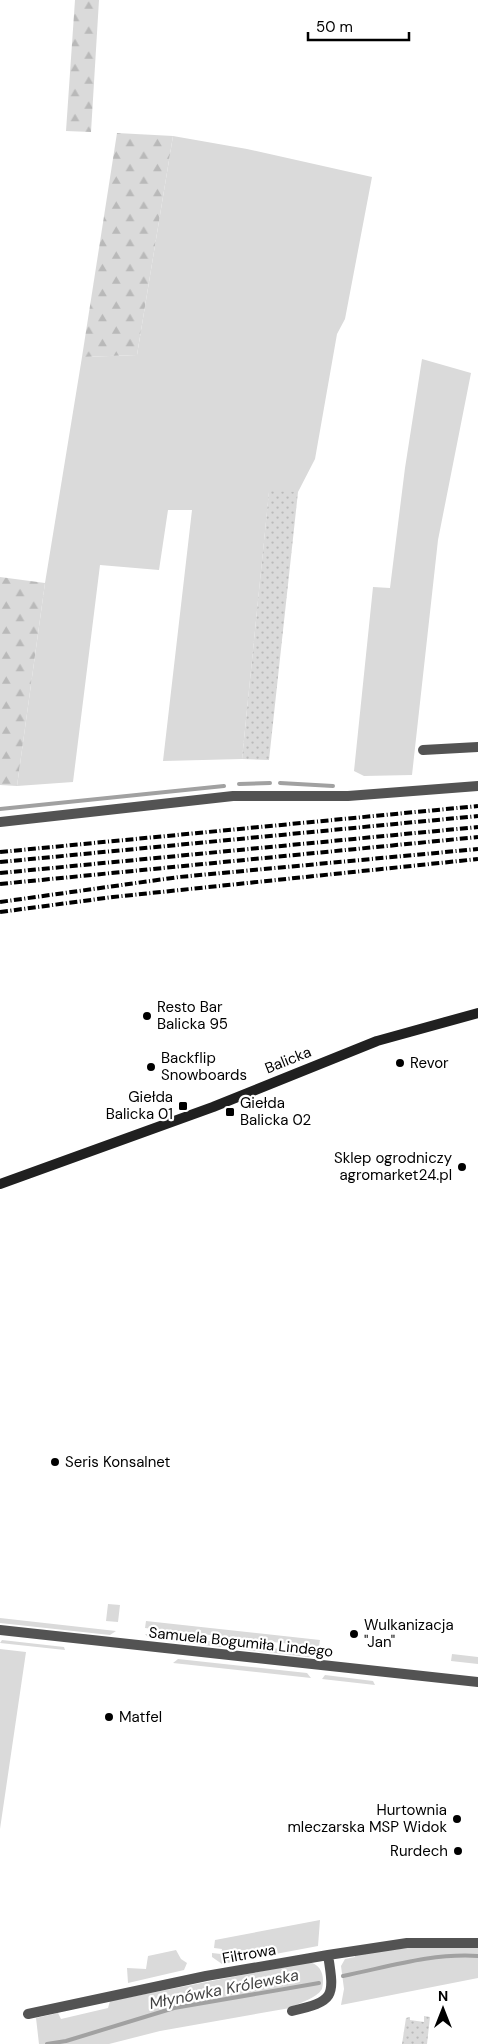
<svg xmlns="http://www.w3.org/2000/svg" width="478" height="2044" viewBox="0 0 478 2044" font-family="'DM Sans',sans-serif">
	<style>
		.grass { fill: #dadada }
		.forest { fill: url(#forest-firs) }
		.park { fill: url(#park-dots) }
		.lines { fill: none; stroke-linecap: round; stroke-linejoin: round }
		.stream { stroke: #a1a1a1; stroke-width: 4 }
		.street { stroke: #535353; stroke-width: 10 }
		.secondary { stroke: #202020; stroke-width: 10 }
		.rail { stroke: #000; stroke-width: 4; stroke-dasharray: 8 2.5 1 2.5; stroke-linecap: butt }
		.poi-dot { fill: #000; stroke: #fff; stroke-width: 2 }
		.labels { text-anchor: middle; dominant-baseline: central; stroke-width: 4.5; stroke-linejoin: round; paint-order: stroke }
		.poi-label { font-size: 15px; fill: #000; stroke: #fff; text-anchor: start }
		.street-label { font-size: 15px; fill: #000; stroke: #fff }
		.water-label { font-size: 16px; font-style: italic; fill: #424242; stroke: #fff }
	</style>
	<defs>
		<pattern id="forest-firs" width="22" height="20" patternUnits="userSpaceOnUse" patternTransform="scale(1.25)"><rect width="22" height="20" fill="#dadada"/><path d="M5 1l3.5 6h-7zM16 11l3.5 6h-7z" fill="#b9b9b9"/></pattern>
		<pattern id="park-dots" width="8" height="8" patternUnits="userSpaceOnUse" patternTransform="scale(1.25)"><rect width="8" height="8" fill="#dadada"/><path d="M2 2h.1M6 6h.1" fill="none" stroke="#b9b9b9" stroke-width="1.8" stroke-linecap="round"/></pattern>
	</defs>
	<rect width="100%" height="100%" fill="#fff"/>
	<!-- grass -->
	<path class="grass" d="M173,136L247,149L372,177L345,319L337,334L315,459L298,492H269L242,759L163,761L192,510H168L159,570L100,565L73,782L17,786L45,583L82,357L137,355Z
		M422,359L471,373L438,540L412,775L364,776L354,771L373,587L390,588L405,468Z
		M108,1604L120,1605L118,1622L106,1621Z
		M0,1618L116,1631L110,1635L0,1623Z
		M146,1621L320,1640L319,1647L145,1628Z
		M145,1634L316,1653L309,1657L150,1639Z
		M2,1640L64,1647L65,1650L0,1643Z
		M0,1649L26,1652L0,1829Z
		M452,1654L478,1657V1664L451,1661Z
		M178,1659L307,1673L311,1678L173,1663Z
		M325,1675L373,1681L375,1685L322,1679Z
		M320,1920L318,1946L222,1964L212,1957V1953L221,1954L222,1949L214,1948L215,1940Z
		M478,1947V1978L341,2005L344,1989L341,1966L345,1959L355,1957V1954L408,1948Z
		M176,1950L181,1959L187,1963L184,1970L128,1983L127,1968L146,1969L148,1956Z
		M308,1962C322,1964 325,1977 322,1989C316,1999 300,2002 290,2008L160,2031L109,2044H39L36,2018L58,2013L61,2019L108,2008L110,2001Z"/>
	<!-- forest -->
	<path class="forest" d="M75,0H99L91,132L66,131Z
		M117,133L173,136L137,355L82,357Z
		M0,577L45,583L17,786L0,785Z"/>
	<!-- park -->
	<path class="park" d="M269,491L298,492L269,760L242,759Z
		M424,2016L430,2017L427,2044H402L406,2018L410,2017V2020L424,2022Z"/>
	<g class="lines">
		<!-- stream -->
		<path class="stream" d="M280,783L333,786
			M239,784L270,783
			M0,809L224,786
			M343,1976C388,1967 431,1953 478,1956
			M47,2044L66,2041L174,2008L319,1983"/>
		<!-- street -->
		<path class="street" d="M423,750L478,747
			M0,822L233,796H348L478,786
			M0,1630L478,1682
			M292,2011C334,2001 335,1998 328,1955
			M28,2014L206,1976L328,1955L407,1943H478"/>
		<!-- secondary -->
		<path class="secondary" d="M0,1184L213,1107L377,1041L478,1013"/>
		<!-- rail -->
		<path class="rail" d="M0,852L478,806
			M0,862L478,816
			M0,873L478,827
			M0,884L478,837
			M0,902L179,877L478,849
			M0,912L113,897L478,859"/>
	</g>
	<!-- markers -->
	<g class="poi-dot">
		<circle cx="147" cy="1016" r="5"/>
		<circle cx="400" cy="1063" r="5"/>
		<circle cx="151" cy="1067" r="5"/>
		<rect x="178" y="1101" width="10" height="10" rx="2.5"/>
		<rect x="225" y="1107" width="10" height="10" rx="2.5"/>
		<circle cx="462" cy="1167" r="5"/>
		<circle cx="55" cy="1462" r="5"/>
		<circle cx="354" cy="1634" r="5"/>
		<circle cx="109" cy="1717" r="5"/>
		<circle cx="457" cy="1819" r="5"/>
		<circle cx="458" cy="1851" r="5"/>
	</g>
	<g class="labels">
		<!-- poi labels -->
		<g class="poi-label">
			<text x="157" y="1007">Resto Bar<tspan x="157" dy="17">Balicka 95</tspan></text>
			<text x="161" y="1058">Backflip<tspan x="161" dy="17">Snowboards</tspan></text>
			<text x="410" y="1063">Revor</text>
			<text x="173" y="1097" text-anchor="end">Giełda<tspan x="173" dy="17">Balicka 01</tspan></text>
			<text x="240" y="1103">Giełda<tspan x="240" dy="17">Balicka 02</tspan></text>
			<text x="452" y="1158" text-anchor="end">Sklep ogrodniczy<tspan x="452" dy="17">agromarket24.pl</tspan></text>
			<text x="65" y="1462">Seris Konsalnet</text>
			<text x="364" y="1625">Wulkanizacja<tspan x="364" dy="17">"Jan"</tspan></text>
			<text x="119" y="1717">Matfel</text>
			<text x="447" y="1810" text-anchor="end">Hurtownia<tspan x="447" dy="17">mleczarska MSP Widok</tspan></text>
			<text x="448" y="1851" text-anchor="end">Rurdech</text>
		</g>
		<!-- street labels -->
		<g class="street-label">
			<text transform="translate(288 1060) rotate(-22)">Balicka</text>
			<text transform="translate(241 1642) rotate(6)">Samuela Bogumiła Lindego</text>
			<text transform="translate(249 1954) rotate(-10)">Filtrowa</text>
		</g>
		<!-- water labels -->
		<g class="water-label">
			<text transform="translate(224 1989) rotate(-11)">Młynówka Królewska</text>
		</g>
	</g>
	<!-- north arrow -->
	<g transform="translate(443 2009)" stroke="#ffffff" stroke-width="4" paint-order="stroke">
	<path d="M0-4L9 19L0 12L-9 19Z" fill="#000000"/>
	<text y="-8" font-size="14" font-weight="bold" text-anchor="middle" fill="#000000">N</text>
	</g>
	<!-- scale -->
	<path d="M308 32v8h101v-8" fill="none" stroke="#000000" stroke-width="2.5"/>
	<text x="316" y="32" font-size="15" fill="#000000" stroke="#ffffff" stroke-width="4" paint-order="stroke">50 m</text>
</svg>
